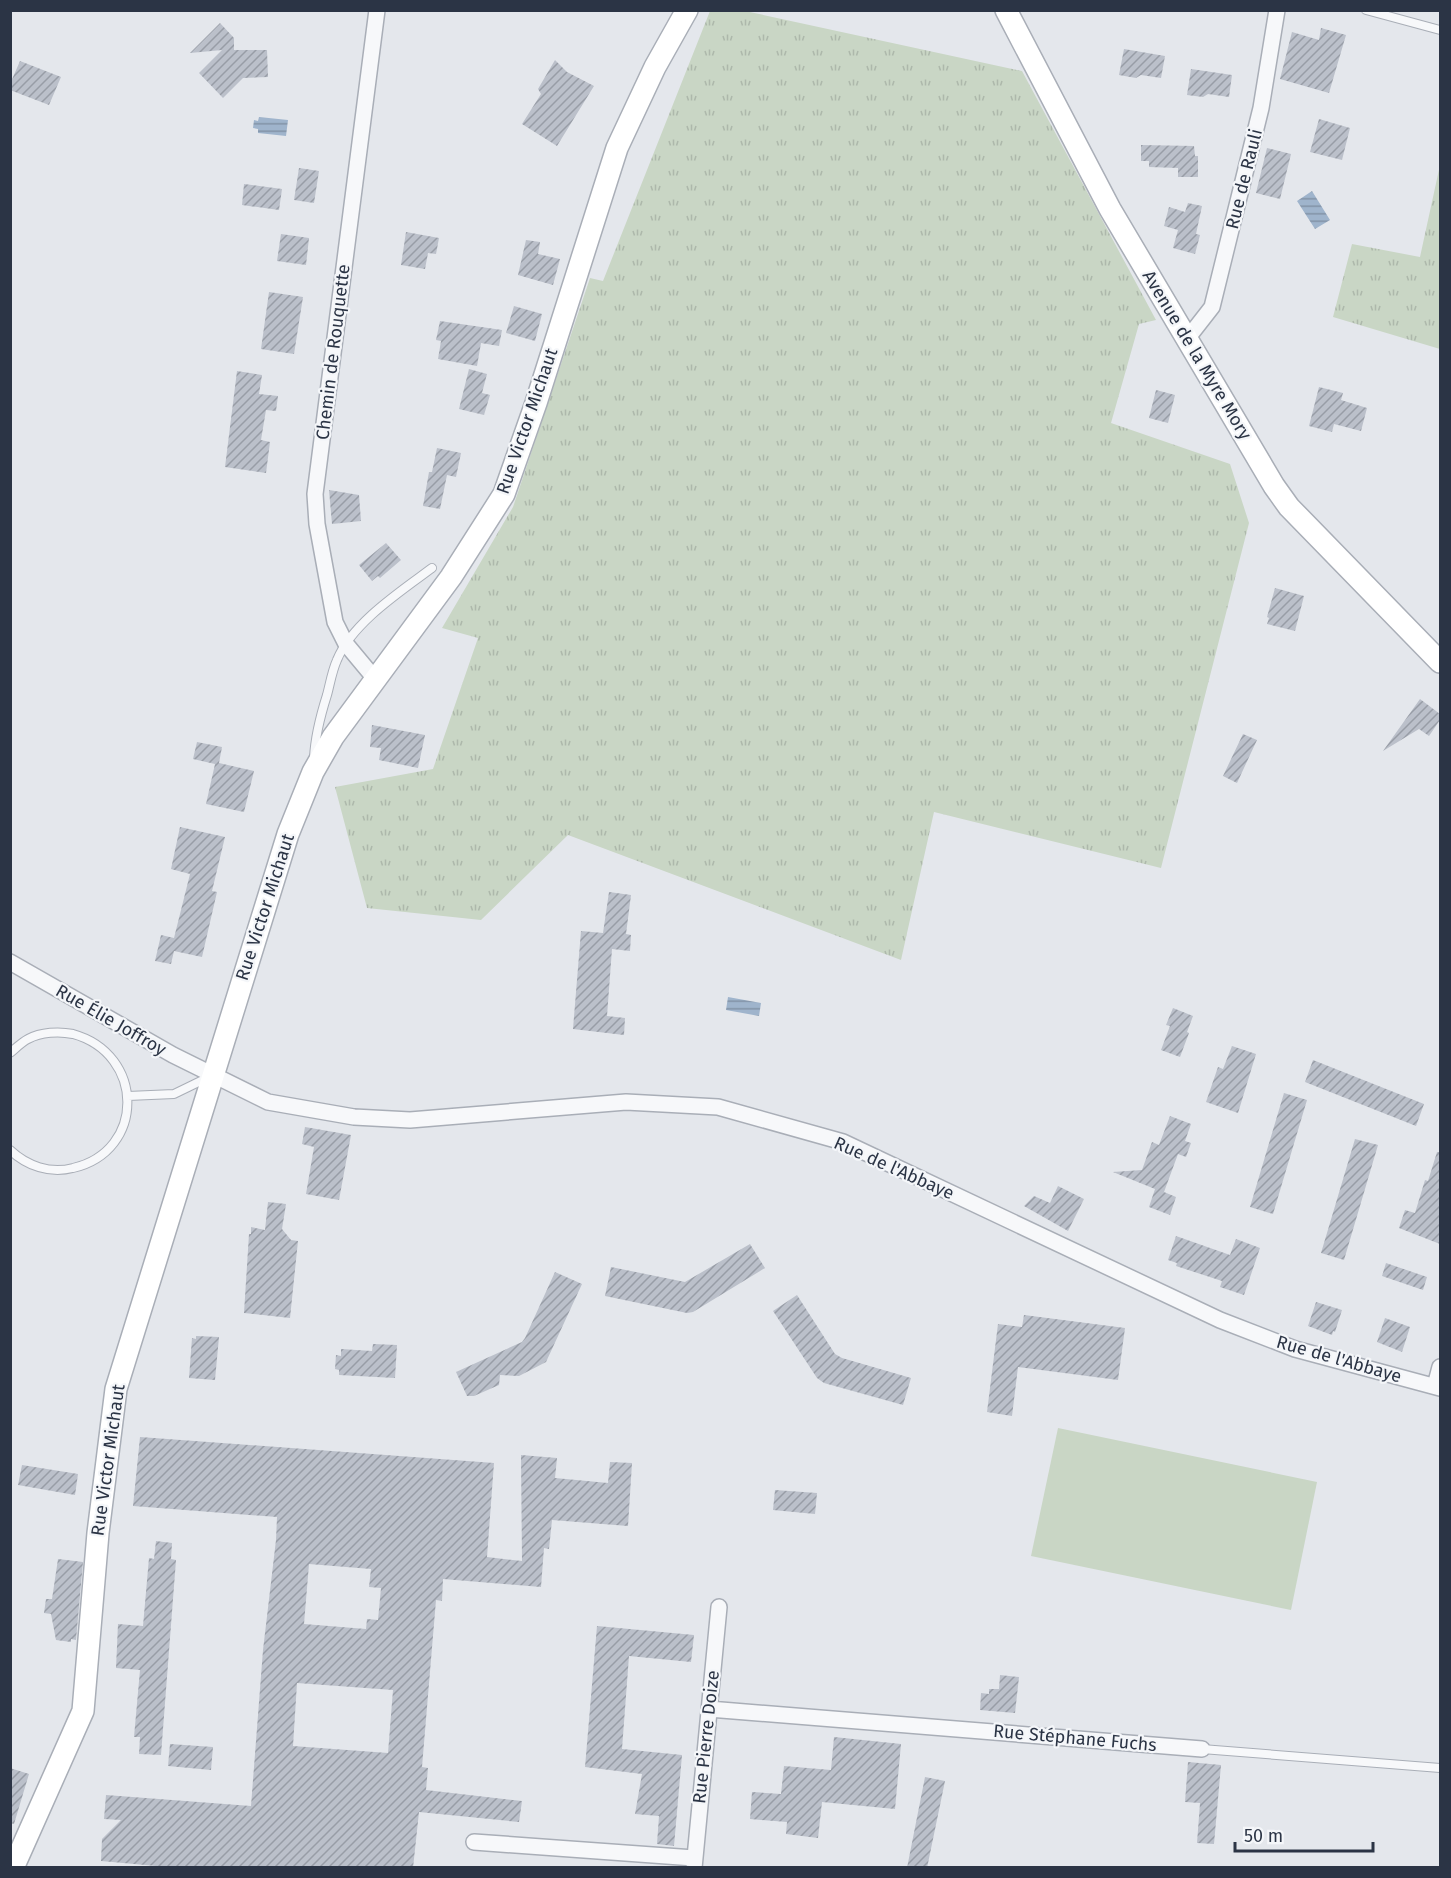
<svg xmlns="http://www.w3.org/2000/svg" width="1451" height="1878" viewBox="0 0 1451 1878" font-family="'Fira Sans',sans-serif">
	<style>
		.grass { fill: url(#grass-tufts) }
		.pitch { fill: #c9d6c5 }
		.water { fill: url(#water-rules) }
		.building { fill: url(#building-hatch); fill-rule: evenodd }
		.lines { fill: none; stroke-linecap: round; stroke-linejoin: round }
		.lane-casing { stroke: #a9aeb7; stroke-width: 10 }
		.street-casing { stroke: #a9aeb7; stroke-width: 18 }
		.secondary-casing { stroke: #a9aeb7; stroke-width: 24 }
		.lane { stroke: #f7f8fa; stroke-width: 8 }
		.street { stroke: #f7f8fa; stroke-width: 15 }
		.secondary { stroke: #fff; stroke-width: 21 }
		.labels { text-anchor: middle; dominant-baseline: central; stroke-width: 4.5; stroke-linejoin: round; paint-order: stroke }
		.street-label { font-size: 18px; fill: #2b3445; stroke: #f4f6f9 }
	</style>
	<defs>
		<pattern id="grass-tufts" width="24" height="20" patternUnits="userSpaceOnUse" patternTransform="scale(1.5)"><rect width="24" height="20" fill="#c9d6c5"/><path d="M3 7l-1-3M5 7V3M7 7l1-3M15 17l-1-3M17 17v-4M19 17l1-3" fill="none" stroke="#adb8ab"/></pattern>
		<pattern id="water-rules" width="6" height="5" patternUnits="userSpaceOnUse" patternTransform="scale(1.5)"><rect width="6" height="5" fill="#9fb4cc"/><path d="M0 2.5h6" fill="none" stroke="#8293a7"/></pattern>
		<pattern id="building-hatch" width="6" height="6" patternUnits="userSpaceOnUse" patternTransform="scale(1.5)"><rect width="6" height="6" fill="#bbc0ca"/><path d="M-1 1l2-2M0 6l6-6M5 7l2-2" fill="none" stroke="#989da6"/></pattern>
	</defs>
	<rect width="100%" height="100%" fill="#e4e7ec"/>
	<!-- grass -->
	<path class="grass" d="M710,11H745L1022,71L1156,320L1139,324L1111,423L1230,464L1249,523L1161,868L934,812L901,960L568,835L481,920L367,908L335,787L433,769L478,638L442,628L513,507L590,278L603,281Z
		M1440,165V349L1333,317L1352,244L1420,257Z"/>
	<!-- pitch -->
	<path class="pitch" d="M1058,1428L1317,1482L1291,1610L1031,1556Z"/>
	<!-- water -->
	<path class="water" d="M259,117L288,120L286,136L258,133V129L253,128L254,120L258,121Z
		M1312,191L1330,220L1315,229L1297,201Z
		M728,997L761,1003L759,1016L726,1010Z"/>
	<!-- building -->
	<path class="building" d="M220,23L234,38V50H267L268,77L243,78L223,98L199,73L222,50L190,53Z
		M1321,28L1346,35L1329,93L1280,79L1292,32L1319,40Z
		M1124,49L1165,56L1161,78L1141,75L1136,78L1119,75Z
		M555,60L567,72L594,86L557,146L522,124L541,94L538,89Z
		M20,61L61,77L49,105L10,90V84Z
		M1191,69L1232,75L1229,97L1208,94L1203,97L1187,95Z
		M1319,119L1350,128L1342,160L1310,152Z
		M1141,145L1194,146L1195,156H1198V177H1178V168L1149,167V161H1141Z
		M1267,148L1291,154L1280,199L1256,193Z
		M299,168L319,171L314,203L294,200Z
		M244,184L282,189L279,210L242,205Z
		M1188,203L1202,206L1196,234L1200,235L1195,254L1173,248L1178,230L1164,226L1169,207L1185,212Z
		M406,232L439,238L436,254L428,253L425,269L401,265Z
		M281,234L309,238L306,265L277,261Z
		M526,240L540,242L538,254L560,259L553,285L518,275Z
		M269,292L303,297L294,354L261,349Z
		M514,306L542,314L535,341L506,333Z
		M440,321L502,330L499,346L481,343L477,366L438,359L441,341L436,340Z
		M469,369L487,374L482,393L490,395L484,415L459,409Z
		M237,371L262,375L259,394L278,396L276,411L266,410L261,440L270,442L266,473L225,467Z
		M1319,387L1343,393L1341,400L1367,408L1361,431L1334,424L1332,432L1309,426Z
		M1156,390L1175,395L1168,423L1149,418Z
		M437,448L461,453L456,477L447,475L440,509L423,506L429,472H432Z
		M329,490L359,495L361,521L332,524Z
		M386,543L401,560L380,578L378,576L372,581L359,565Z
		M1275,588L1304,596L1295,631L1267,624L1269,618L1267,617Z
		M1420,699L1440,714V720L1429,736L1419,729L1383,751Z
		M372,725L425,735L418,768L379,760L381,748L370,747Z
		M1243,734L1257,740L1237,783L1223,776Z
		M197,742L222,747L219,763L254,771L244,812L206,804L215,764L193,759Z
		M180,827L225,837L212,891L217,892L202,957L174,951L171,964L155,961L161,935L174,938L190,874L171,869Z
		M609,892L631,895L626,934L631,935L630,951L612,949L607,1016L625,1018L624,1035L573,1029L581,931L603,933Z
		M1173,1008L1193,1016L1187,1032L1189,1033L1180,1057L1161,1050L1170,1026L1166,1025Z
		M1232,1046L1256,1054L1238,1113L1206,1102L1218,1067L1223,1069Z
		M1313,1060L1424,1104L1416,1126L1305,1082Z
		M1284,1093L1307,1100L1273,1214L1250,1207Z
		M1170,1116L1191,1124L1185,1141L1191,1143L1186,1157L1178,1154L1164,1192L1176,1197L1170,1215L1149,1207L1155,1189L1113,1172L1142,1170L1152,1142L1159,1145Z
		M305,1127L351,1135L339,1200L306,1194L314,1147L302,1144Z
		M1355,1139L1378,1145L1344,1260L1321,1253Z
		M1437,1152H1440V1244L1399,1228L1405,1210L1415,1213L1425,1180L1428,1181Z
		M1058,1186L1084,1199L1068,1231L1024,1206L1034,1196L1050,1203Z
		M268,1202L286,1204L282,1229L291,1240L298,1241L290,1318L244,1313L249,1234H251V1227L265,1230Z
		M1176,1236L1230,1255L1236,1239L1260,1248L1244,1295L1220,1287L1222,1281L1176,1266L1177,1263L1168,1260Z
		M750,1244L765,1268L693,1312L687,1313L605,1296L611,1267L685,1282Z
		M1386,1263L1427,1277L1423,1290L1382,1276Z
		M555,1272L582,1284L546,1362L519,1376L500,1375L499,1385L474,1396H467L456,1372L522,1342L525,1338Z
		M797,1295L835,1354L842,1358L911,1378L903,1405L824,1383L817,1378L773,1311Z
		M1316,1302L1342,1310L1335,1332L1333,1331L1332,1335L1308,1326Z
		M1024,1315L1125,1328L1118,1380L1018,1367L1012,1416L987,1412L998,1324L1022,1327Z
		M1385,1318L1410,1327L1402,1352L1377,1342Z
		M196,1336L219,1337L215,1380L189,1378L192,1338L196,1339Z
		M373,1344L397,1345L395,1378L339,1375V1370L335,1369L336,1355L341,1356V1349L372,1351Z
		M140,1437L494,1463L487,1557L522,1561L521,1455L557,1458L555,1478L608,1483L610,1462L632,1463L628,1526L552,1520L549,1549L544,1548L541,1587L443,1579L442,1601L436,1600L422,1767L428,1768L426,1790L522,1801L519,1822L419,1812L413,1868H178L101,1861L102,1839L121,1820L104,1819L106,1795L251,1806L263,1650L276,1540L277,1517L133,1506ZM309,1564L371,1569L369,1587L381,1588L378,1620L367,1619L366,1629L304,1624ZM297,1683L393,1690L388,1753L293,1746Z
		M22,1465L78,1474L75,1495L18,1485Z
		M775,1490L817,1493L815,1514L773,1510Z
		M156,1541L172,1543L171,1559L176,1560L161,1755L139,1754L140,1737H134L140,1670L116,1668L118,1624L143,1626L149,1558L154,1559Z
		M58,1559L83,1562L76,1640L71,1639V1642L56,1640L51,1614L44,1613L46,1599H52Z
		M597,1626L694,1635L691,1662L629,1656L622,1749L682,1755L674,1846L657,1844L659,1816L635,1814L642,1774L585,1767Z
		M1000,1675L1019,1677L1015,1713L980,1710L981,1693L989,1694V1689H999Z
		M834,1737L901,1744L895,1809L822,1802L818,1838L786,1834L787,1822L750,1819L752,1792L781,1794L784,1766L831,1770Z
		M170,1744L213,1747L211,1770L168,1766Z
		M1188,1762L1221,1765L1214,1844L1197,1843L1200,1803L1185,1802Z
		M10,1768L29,1774L14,1824L10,1823Z
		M925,1777L945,1781L927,1868H907Z"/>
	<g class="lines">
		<!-- lane casing -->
		<g class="lane-casing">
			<path id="lane" d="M1366,10L1440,30
				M314,758C315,736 320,717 327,695C330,684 332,671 337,660C352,623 401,591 432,568
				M10,1053C16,1048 22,1042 28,1039C41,1032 59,1031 73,1034C145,1054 146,1151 73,1168C50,1174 27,1166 10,1150
				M128,1096L174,1094L209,1077
				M1202,1749L1440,1768"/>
		</g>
		<!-- street casing -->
		<g class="street-casing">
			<path id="street" d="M1187,339L1212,307L1261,108L1277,10
				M376,680L346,644L335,622L317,524L315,494L377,10
				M10,962L173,1055L268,1102L354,1117L410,1120L626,1102L718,1107L843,1142L1220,1320L1295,1349L1440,1388
				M1435,1386L1440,1367
				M709,1709L1202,1749
				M474,1842L694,1858
				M694,1868L719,1607"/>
		</g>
		<!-- secondary casing -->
		<g class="secondary-casing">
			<path id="secondary" d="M1006,10L1110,209L1274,486L1289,507L1440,662
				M13,1868L83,1711L98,1533L116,1389L288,834L313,772L333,737L451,577L504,494L536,403L617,148L655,67L687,10"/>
		</g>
		<!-- lane -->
		<use href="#lane" class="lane"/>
		<!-- street -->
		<use href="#street" class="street"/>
		<!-- secondary -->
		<use href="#secondary" class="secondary"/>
	</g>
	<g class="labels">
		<!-- street labels -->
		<g class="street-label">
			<text transform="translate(1244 179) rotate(-76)">Rue de Rauli</text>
			<text transform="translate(333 352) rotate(-83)">Chemin de Rouquette</text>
			<text transform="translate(1197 355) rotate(59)">Avenue de la Myre Mory</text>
			<text transform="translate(527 421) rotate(-71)">Rue Victor Michaut</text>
			<text transform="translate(265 907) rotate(-72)">Rue Victor Michaut</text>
			<text transform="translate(111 1020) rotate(30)">Rue Élie Joffroy</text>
			<text transform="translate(894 1168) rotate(24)">Rue de l'Abbaye</text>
			<text transform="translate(1339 1359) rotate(16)">Rue de l'Abbaye</text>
			<text transform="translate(108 1460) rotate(-82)">Rue Victor Michaut</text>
			<text transform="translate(706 1737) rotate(-84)">Rue Pierre Doize</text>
			<text transform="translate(1075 1738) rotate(5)">Rue Stéphane Fuchs</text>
		</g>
	</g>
	<!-- border -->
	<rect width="1451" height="1878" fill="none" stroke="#2b3445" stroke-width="24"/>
	<!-- scale -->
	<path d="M1235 1842v9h138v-9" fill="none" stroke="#2b3445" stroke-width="3"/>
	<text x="1244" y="1842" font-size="18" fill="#2b3445" stroke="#f4f6f9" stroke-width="4.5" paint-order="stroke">50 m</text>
</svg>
